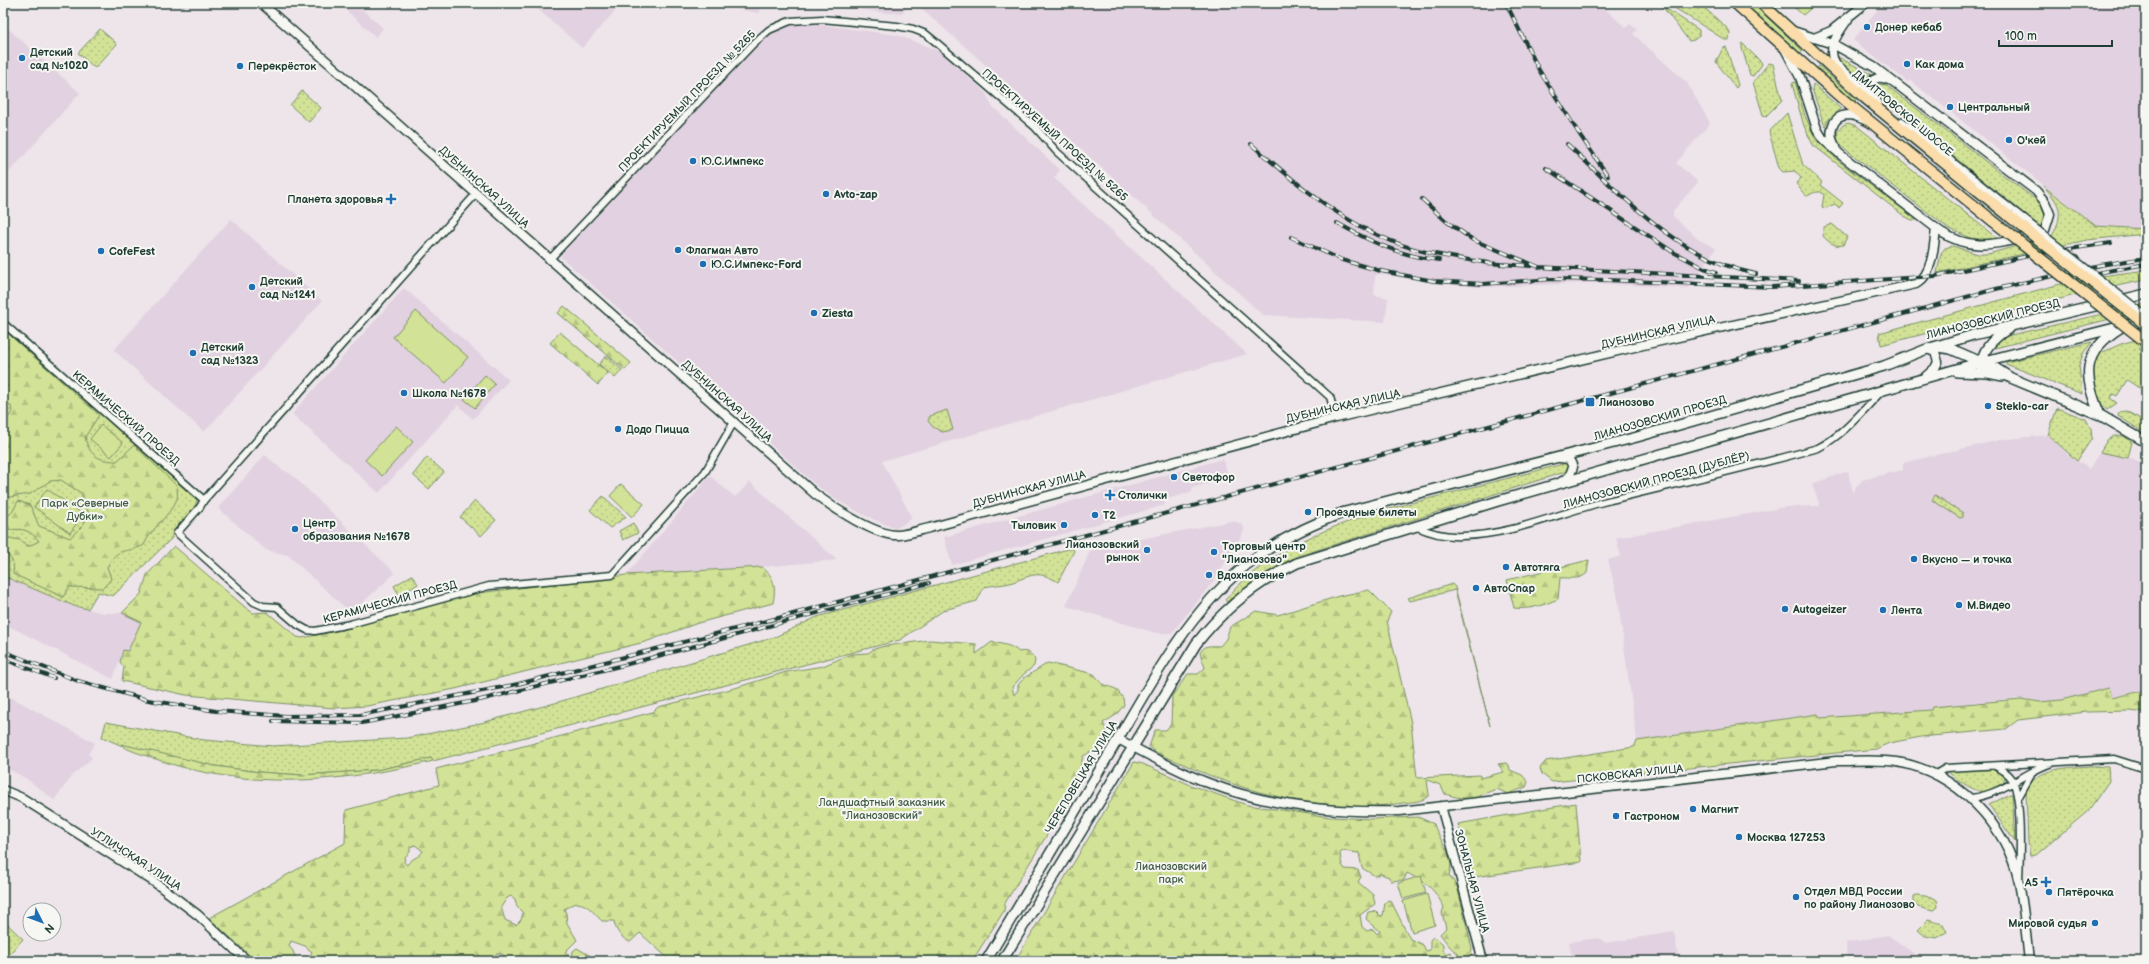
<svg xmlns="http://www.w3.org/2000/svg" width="2149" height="964" viewBox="0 0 2149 964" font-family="'Balsamiq Sans',sans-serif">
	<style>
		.built { fill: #e2d1e0 }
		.grass { fill: url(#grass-dots); stroke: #789065 }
		.forest { fill: url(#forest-firs); stroke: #789065; fill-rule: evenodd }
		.pitch { fill: #d2e296; stroke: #789065 }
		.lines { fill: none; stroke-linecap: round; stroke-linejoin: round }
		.minor-casing { stroke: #1f3d34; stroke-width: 9 }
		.tertiary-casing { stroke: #1f3d34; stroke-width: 11 }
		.secondary-casing { stroke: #1f3d34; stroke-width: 12 }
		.primary-casing { stroke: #1f3d34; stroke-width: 13 }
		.minor { stroke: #f6f6f2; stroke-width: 6 }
		.tertiary { stroke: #f6f6f2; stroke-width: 8 }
		.secondary { stroke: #f6f6f2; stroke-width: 9 }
		.primary { stroke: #fbddab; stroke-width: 10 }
		.rail-casing { stroke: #1f3d34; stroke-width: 4 }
		.rail { stroke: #f6f6f2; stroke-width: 2.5; stroke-dasharray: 8; stroke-linecap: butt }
		.tertiary-bridge-casing { stroke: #1f3d34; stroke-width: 11; stroke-linecap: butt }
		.primary-bridge-casing { stroke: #1f3d34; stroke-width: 13; stroke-linecap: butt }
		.tertiary-bridge { stroke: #f6f6f2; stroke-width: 8 }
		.primary-bridge { stroke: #fbddab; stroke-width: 10 }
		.poi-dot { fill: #1f6fb2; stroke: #f6f6f2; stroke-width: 1.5 }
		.labels { text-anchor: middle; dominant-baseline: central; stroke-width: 4; stroke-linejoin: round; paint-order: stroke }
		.poi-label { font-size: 11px; font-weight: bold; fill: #1f3d34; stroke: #f6f6f2; text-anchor: start }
		.street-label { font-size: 11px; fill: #1f3d34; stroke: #f6f6f2 }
		.park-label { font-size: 11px; fill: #435e48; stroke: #f6f6f2 }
	</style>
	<defs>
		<pattern id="grass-dots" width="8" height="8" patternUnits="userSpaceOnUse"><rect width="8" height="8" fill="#d2e296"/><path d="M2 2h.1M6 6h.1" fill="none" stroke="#b4c382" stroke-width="1.8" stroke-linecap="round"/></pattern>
		<pattern id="forest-firs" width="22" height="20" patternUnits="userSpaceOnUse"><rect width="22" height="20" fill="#d2e296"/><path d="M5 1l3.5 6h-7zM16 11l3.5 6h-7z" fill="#b4c382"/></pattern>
	</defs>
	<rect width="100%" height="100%" fill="#ede5ea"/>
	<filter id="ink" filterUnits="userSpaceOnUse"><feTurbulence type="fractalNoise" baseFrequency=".025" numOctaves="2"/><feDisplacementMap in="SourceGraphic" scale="8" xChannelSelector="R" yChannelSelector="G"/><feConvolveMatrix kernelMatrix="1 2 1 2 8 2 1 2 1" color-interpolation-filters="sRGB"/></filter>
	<g filter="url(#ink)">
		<!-- built -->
		<path class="built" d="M338,3H355L383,28L376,37Z
			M531,3H622L582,48Z
			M719,3H766L758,13L721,5Z
			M827,3H912L902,13H886L829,5Z
			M915,3H1608L1604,8L1626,28L1630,24L1637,30L1633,34L1687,83L1710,123L1676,163L1698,182L1673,211V216L1699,240L1716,248L1689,288L1590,283L1479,287L1378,274L1375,277L1374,295L1388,298L1385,322L1263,315L1069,138Z
			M1883,3H2146V229L2096,226L1910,80L1908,82L1853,40Z
			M3,24L80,93L3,179Z
			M814,24L897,35L939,51L985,92L992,106L1060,170L1054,178L1247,354L882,461L912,518L896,529L864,515L837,500L817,486L561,257L563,253L757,44L774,31L788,25Z
			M231,219L322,301L204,432L114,350Z
			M404,288L509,380L473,419L458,405L379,493L292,414Z
			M2048,435L2067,454L2089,469L2100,452L2134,459L2146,466V690L2111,698L2040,702L2019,698L1932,707L1931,710L1820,718L1818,714L1637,741L1617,594L1608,560L1621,556L1616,538L1786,507L1820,506L1812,484L1848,471L1853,492L1862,480L1903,470V463L1999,440Z
			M265,455L281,469L291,474L395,573L351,613L288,555L266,550L218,508Z
			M1223,459L1229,478L1192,488V492L1164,500L1165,505L952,565L944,537Z
			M710,476L735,497L750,482L837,560L762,567L626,575Z
			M1232,521L1242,524L1244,529L1243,533L1215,579L1172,633H1156L1066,606L1090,551L1100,547Z
			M3,576L74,606L104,613H122L141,622L128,652L123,650L113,679L3,623Z
			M3,693L95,743L88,754L92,758L73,775L54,800L27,779L3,766Z
			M1674,932L1679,961H1573L1569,942L1599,938L1606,943Z
			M1888,935L1924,961H1847L1846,943Z
			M1833,955V961H1750Z"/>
		<!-- grass -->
		<path class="grass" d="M1676,3H1683L1689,8L1694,3H1699L1728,29L1730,34L1729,40H1725L1673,7Z
			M1743,3H1752L1803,51L1800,53Z
			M1662,6L1699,30V36L1694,40L1689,41Z
			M100,29L117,44L95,68L78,53Z
			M1742,43L1762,63L1761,66L1753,76L1750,75L1742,48Z
			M1726,47L1738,85L1736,88L1716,62L1723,48Z
			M1836,56L1871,74L1867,77L1862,86L1836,62Z
			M1769,63L1773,64L1782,100L1766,116L1763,115L1753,82Z
			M1819,66L1856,99L1855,102L1817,68Z
			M1795,81L1805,116L1816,140L1841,163L1917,220H1912L1904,216L1813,145L1804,126L1792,84Z
			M1813,84L1841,109L1828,120L1825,127L1812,89Z
			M1878,84L1886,85L2040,203L2045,216L2041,227L1877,96L1875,89Z
			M302,91L321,108L309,122L290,105Z
			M1787,113L1803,165L1822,182L1820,185L1843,203L1839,208L1835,204L1826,208L1822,207L1824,195L1821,192C1804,191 1812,206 1796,183L1801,178L1795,171L1783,172L1779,168L1769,132Z
			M1848,123L1857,126L1998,239H1973L1948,228L1841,146L1838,142L1837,132L1843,125Z
			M2042,185L2096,226L2146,229V234L2087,240L1937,273L1941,253L1945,248L1952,246L1978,254H1988L2052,236C2065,212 2060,203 2042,185Z
			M1832,224L1847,237L1843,245C1835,247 1828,242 1823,236L1824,227Z
			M2146,270V280L2087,292L1881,345L1879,333L2079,279Z
			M2146,304V310L1991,349L1997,340L2011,335Z
			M3,326L197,500L195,507L172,534V538L113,596L98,592L88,609L74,606L3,576Z
			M2146,337V347L2138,349L2146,357V388L2141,385L2139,388L2127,380L2117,396L2113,394L2110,398L2117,403L2107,410C2090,394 2087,370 2101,351L2103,352L2121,344Z
			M2092,342L2084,352L2079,365L2082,394L2006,364V362Z
			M606,356L622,370L615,378L599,364Z
			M2057,408L2086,419L2091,429L2092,438L2077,461L2048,435Z
			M947,410L953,430L942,432L933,427L928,421L930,416Z
			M2126,411L2146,422V434L2118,416L2119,412Z
			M2114,436H2124L2132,442L2128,458L2100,452L2107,440Z
			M427,457L444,472L429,489L413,475Z
			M1567,463L1569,466L1568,471L1295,557L1260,577L1227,602L1225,600C1280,535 1364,515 1443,495C1484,484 1525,474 1567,463Z
			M1935,495L1963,513V517L1960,518L1932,500Z
			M603,496L626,517L610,528L590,510Z
			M475,501L496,520L481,536L460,517Z
			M633,523L638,533L623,540L619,531Z
			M1072,548L1074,551L1058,582C1037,569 1031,576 1010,583C1002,585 993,585 984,587L977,601L944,610L900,640L433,761L431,758L377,770L302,775L259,772L215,766L120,745L102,737L106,722L204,740L273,746L407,738L481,723L555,703L775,637L817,617Z
			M412,575L418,584L400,596L394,586Z
			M1452,584L1455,587L1490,726L1455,590L1410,601L1408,598Z
			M2092,766L2108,767L2109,781L2088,811L2036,855L2030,856L2028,843L2026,791C2037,766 2069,768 2092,766Z
			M1997,769L2005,778L2003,785C1998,787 1994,791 1989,792C1976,794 1956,779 1947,771Z
			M2010,794H2012L2015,842L1989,805Z
			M1917,895L1932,897L1937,900L1938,907L1933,911L1918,907L1914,903V896Z
			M1928,920L1943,924L1947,932L1937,938L1925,936L1918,930Z
			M5,922L23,939L3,961V923Z"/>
		<!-- forest -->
		<path class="forest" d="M1789,3H1817L1803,15Z
			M564,306L631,363L625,370L558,313Z
			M3,329L99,415L85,437C89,455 98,461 117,461L134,445L177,486C177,490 178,496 177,499C169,517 152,527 144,545C126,555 119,544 107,567L111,579L103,588L69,587L63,597L13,574C16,558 7,558 4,547C4,544 4,540 4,537L20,540L29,546L39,541C30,530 23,528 10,530L5,519L13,511L18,501L30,505L39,526L70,538L83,525L89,514L81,493L61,480L50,481L30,494L3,498V426L12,412L11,406L3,401Z
			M560,332L608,373L598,385L550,343Z
			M174,546L246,608L253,613L267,612L297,637L302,638L342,630L478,593L626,575L762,567C775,577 776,588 773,603L698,623L645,642L455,689L367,706L334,708L186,695L122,681L124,667L120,662L123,650L128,651L141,622L122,613L141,594L147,575Z
			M1589,560L1587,573C1579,581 1571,577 1560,578L1558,599C1544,605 1530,610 1514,608L1507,580Z
			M1369,590L1391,612L1387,621L1411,723L1417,778L1480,775V778L1504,772L1498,764L1506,763L1509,765L1510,770L1522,775L1528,782L1526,787L1508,794L1497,789C1490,791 1484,794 1477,797C1468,800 1454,797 1445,794L1440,785L1427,780L1429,795C1424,802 1411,802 1403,803C1332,815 1246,794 1181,763C1171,759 1158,755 1149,747L1155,730H1166L1171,724L1172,696L1188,674H1198L1205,668L1200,653C1205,644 1210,646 1220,646L1226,639L1230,627L1256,611L1278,615L1339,596Z
			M930,640L976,644V654L992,642C1001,644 1012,645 1019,652C1028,650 1031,653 1035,660L1034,666L1024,674L1012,687L1014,695L1018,690V685L1024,678L1048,663L1094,674L1102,684L1116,689L1123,698L1124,705L1116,715L1103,723L1107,731L1095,750L1083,756L1078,777L1067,800L1060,807L1053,810L1047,820L1050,830L1005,903L1004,911L972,961H671L640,933L630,942C622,939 615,930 614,921H602C594,914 586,900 573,904C570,905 567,908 564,909L566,913L567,923L577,940L565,952L572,958L573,951L577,948L599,961H510L502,954H496L492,961H307L312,952L305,946L291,941L289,946L293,951L295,957L300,961H256L209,918L345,843L346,810L439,785L436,769L653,712L658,707L735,688L786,672L823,666L851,654L868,653L874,649L885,646ZM415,845L423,851C419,858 411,858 407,865L404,862L405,857L410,852V847ZM511,896L515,899L517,907L523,913L521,920L516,925L505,920L501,907L507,898Z
			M2109,688L2112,698L2146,690V713L2130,711L2087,712L2018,720L2006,729L1921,737L1889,743L1876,749L1552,782L1542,774L1540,768L1546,761L1634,747L1637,741L1818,714L1820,718L1931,710L1932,707L2021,699L2040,702L2061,700Z
			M121,744L215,766L259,772L302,775L377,770L431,758L433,761C341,783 245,791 153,758C145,755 125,750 121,744Z
			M1134,762L1143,764L1193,786L1247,805L1330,817L1372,819L1418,817L1434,824C1439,841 1456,856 1449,875L1457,886L1472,948L1470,961H1457L1458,953C1450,949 1446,941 1440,934L1446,928L1442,913L1444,907C1432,886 1428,884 1407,873L1404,880L1391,881L1389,877L1381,874L1375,876L1362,868L1359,853L1342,851L1340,854L1342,865L1345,869L1358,870L1361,877L1358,882L1373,895L1375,904L1360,915L1362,927L1367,931L1373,929L1377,934L1380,931L1366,919L1368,912L1376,911L1381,916L1383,915L1385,903L1388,900L1391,901L1410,939L1423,945L1426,951L1430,950V940L1433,937L1436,938L1443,944V950L1446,954L1451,952L1453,961H1015Z
			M1576,803L1581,862L1474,877L1458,824Z"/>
		<!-- pitch -->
		<path class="pitch" d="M416,311L468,357L446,383L393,337Z
			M485,375L495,384L475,408L464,399Z
			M101,425L123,443L111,457L90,439Z
			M396,426L413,442L382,476L365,460Z
			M621,484L644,504L632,517L610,496Z
			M47,489L83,514L70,533L34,507Z
			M1421,876L1426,893L1403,899L1398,883Z
			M1427,894L1435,925L1412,932L1403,901Z"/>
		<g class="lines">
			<!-- minor casing -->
			<g class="minor-casing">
				<path id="minor" d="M475,195L204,500L200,507L177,533L254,602L263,606L277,607L298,625L307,630L315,631L350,624L489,586L612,575L705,472L734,422
					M549,260L753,44L769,30L790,21L822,19L897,26L913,29L926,34L937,43L1035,127L1057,152L1330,397L1336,418
					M3,323L204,500
					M1415,526C1430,533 1445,537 1462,536C1511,535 1557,514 1603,502C1675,484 1747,468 1818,448C1845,434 1861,412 1882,391
					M1995,766C2002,769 2008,773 2012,779C2022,797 2020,857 2019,879
					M1934,775L1946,768L2114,759L2146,769
					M1971,798C2004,794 2022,773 2052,763
					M2018,798L2031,775"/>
			</g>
			<!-- tertiary casing -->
			<g class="tertiary-casing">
				<path id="tertiary" d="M261,3L815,494C832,507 877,537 899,535C909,534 920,530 929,528L1336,418L1643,345L1916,284C1933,275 1934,245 1936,228
					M1848,19C1839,32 1825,49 1836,64L1877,102
					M1814,38L1831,31L1866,3
					M1785,49L1800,77L1817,129L1823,139L1841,155L1941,232C1968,249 1989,246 2019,239C2028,237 2037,236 2045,230L2050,214L2045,202L2036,191L1874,67L1833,44L1793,31
					M1869,95L1868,85C1874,77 1880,76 1889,80
					M1902,122L2016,214
					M1836,147C1828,136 1830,116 1848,115C1854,115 1861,118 1867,121
					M1924,378L1935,368L1938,362L1935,352L1927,349
					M1560,458L1569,459L1573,467L1569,477L1561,482
					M1118,739C1148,755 1179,772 1211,784C1272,807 1335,813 1400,811L1836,761C1856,761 1877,759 1897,762C1956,772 2007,824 2019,883C2024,908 2026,935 2029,961
					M3,790L22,798L153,881L198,915L247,961
					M1441,806L1483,961"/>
			</g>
			<!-- secondary casing -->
			<g class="secondary-casing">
				<path id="secondary" d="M1938,347L1951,349L1997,369L2011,378L2100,415L2146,442
					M1981,366C1982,349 1995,337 2008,329
					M1957,372L1988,373L2003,376
					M2100,415C2084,377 2080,353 2120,328
					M986,961C1027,891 1069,821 1111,751C1149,686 1186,615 1245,566C1274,542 1309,525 1345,512L1637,437L1884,366L1927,349L1973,335L2146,294
					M1002,961L1196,644C1224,608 1257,582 1297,563L1498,501L1981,362L2146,320"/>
			</g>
			<!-- primary casing -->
			<g class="primary-casing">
				<path id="primary" d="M1735,3L1846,102L1993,221
					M1761,3L1865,98L2009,216"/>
			</g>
			<!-- minor -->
			<use href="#minor" class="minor"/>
			<!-- tertiary -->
			<use href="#tertiary" class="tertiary"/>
			<!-- secondary -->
			<use href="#secondary" class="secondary"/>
			<!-- primary -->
			<use href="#primary" class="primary"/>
			<!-- rail casing -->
			<g class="rail-casing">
				<path id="rail" d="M1506,3L1539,70L1578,132L1608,176
					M1251,144C1302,189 1357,236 1426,252C1447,257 1468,260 1489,263
					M1567,144C1623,196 1679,259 1756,274
					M1546,168L1673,252L1704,268L1716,272
					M1422,199L1446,221L1473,240L1539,267L1799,281
					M1337,223C1369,241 1402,257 1439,260
					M1291,237L1342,260L1381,271L1434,281L1483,284L1552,279L1607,280L1772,287L1935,276L2042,253L2111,243
					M1485,263L1531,266
					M2069,278L2146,264
					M3,651L78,681L148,700L216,711L286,716L360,715L518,684L782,617L1996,289L2100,265L2146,258
					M3,659L54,678
					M273,721L362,723L480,700L628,664L929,583"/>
			</g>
			<!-- rail -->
			<use href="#rail" class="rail"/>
			<!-- tertiary-bridge casing -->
			<g class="tertiary-bridge-casing">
				<path id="tertiary-bridge" d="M2016,214L2146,317"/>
			</g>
			<!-- primary-bridge casing -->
			<g class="primary-bridge-casing">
				<path id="primary-bridge" d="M2009,216L2146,325
					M1993,221L2146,342"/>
			</g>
			<!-- tertiary-bridge -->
			<use href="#tertiary-bridge" class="tertiary-bridge"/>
			<!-- primary-bridge -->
			<use href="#primary-bridge" class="primary-bridge"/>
		</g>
	</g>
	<!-- markers -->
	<g class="poi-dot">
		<circle cx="1867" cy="27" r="4"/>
		<circle cx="22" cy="58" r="4"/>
		<circle cx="1907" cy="64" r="4"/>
		<circle cx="240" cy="66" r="4"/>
		<circle cx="1950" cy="107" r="4"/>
		<circle cx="2009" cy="140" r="4"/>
		<circle cx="693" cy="161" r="4"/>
		<circle cx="826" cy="194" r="4"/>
		<path d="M389 193h4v4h4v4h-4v4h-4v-4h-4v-4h4z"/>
		<circle cx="678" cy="250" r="4"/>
		<circle cx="101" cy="251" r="4"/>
		<circle cx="703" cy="264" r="4"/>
		<circle cx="252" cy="287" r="4"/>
		<circle cx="814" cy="313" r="4"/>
		<circle cx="193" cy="353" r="4"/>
		<circle cx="404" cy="393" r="4"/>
		<rect x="1585" y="397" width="10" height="10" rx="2"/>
		<circle cx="1988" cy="406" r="4"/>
		<circle cx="618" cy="429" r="4"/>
		<circle cx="1174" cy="477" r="4"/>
		<path d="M1108 489h4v4h4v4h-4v4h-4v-4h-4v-4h4z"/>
		<circle cx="1308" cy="512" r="4"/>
		<circle cx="1095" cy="515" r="4"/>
		<circle cx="1064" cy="525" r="4"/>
		<circle cx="295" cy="529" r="4"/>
		<circle cx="1147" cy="550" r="4"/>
		<circle cx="1214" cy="552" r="4"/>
		<circle cx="1914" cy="559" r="4"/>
		<circle cx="1506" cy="567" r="4"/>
		<circle cx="1209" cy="575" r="4"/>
		<circle cx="1476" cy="588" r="4"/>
		<circle cx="1959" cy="605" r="4"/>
		<circle cx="1785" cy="609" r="4"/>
		<circle cx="1883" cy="610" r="4"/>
		<circle cx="1693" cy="809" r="4"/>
		<circle cx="1616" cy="816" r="4"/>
		<circle cx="1739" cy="837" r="4"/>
		<path d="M2044 876h4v4h4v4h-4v4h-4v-4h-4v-4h4z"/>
		<circle cx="2049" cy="892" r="4"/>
		<circle cx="1796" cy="897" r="4"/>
		<circle cx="2095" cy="923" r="4"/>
	</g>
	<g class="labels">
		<!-- poi labels -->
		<g class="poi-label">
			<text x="1875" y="27">Донер кебаб</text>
			<text x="30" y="52">Детский<tspan x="30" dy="13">сад №1020</tspan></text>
			<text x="1915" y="64">Как дома</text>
			<text x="248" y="66">Перекрёсток</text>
			<text x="1958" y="107">Центральный</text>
			<text x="2017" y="140">О'кей</text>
			<text x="701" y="161">Ю.С.Импекс</text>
			<text x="834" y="194">Avto-zap</text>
			<text x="383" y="199" text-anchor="end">Планета здоровья</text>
			<text x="686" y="250">Флагман Авто</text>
			<text x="109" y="251">CofeFest</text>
			<text x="711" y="264">Ю.С.Импекс-Ford</text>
			<text x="260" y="281">Детский<tspan x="260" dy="13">сад №1241</tspan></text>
			<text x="822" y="313">Ziesta</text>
			<text x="201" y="347">Детский<tspan x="201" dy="13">сад №1323</tspan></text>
			<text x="412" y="393">Школа №1678</text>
			<text x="1599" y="402">Лианозово</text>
			<text x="1996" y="406">Steklo-car</text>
			<text x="626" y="429">Додо Пицца</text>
			<text x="1182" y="477">Светофор</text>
			<text x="1118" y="495">Столички</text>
			<text x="1316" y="512">Проездные билеты</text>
			<text x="1103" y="515">T2</text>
			<text x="303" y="523">Центр<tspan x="303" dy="13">образования №1678</tspan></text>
			<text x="1056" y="525" text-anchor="end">Тыловик</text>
			<text x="1139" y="544" text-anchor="end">Лианозовский<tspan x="1139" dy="13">рынок</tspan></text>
			<text x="1222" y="546">Торговый центр<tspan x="1222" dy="13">"Лианозово"</tspan></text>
			<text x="1922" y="559">Вкусно — и точка</text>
			<text x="1514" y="567">Автотяга</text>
			<text x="1217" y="575">Вдохновение</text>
			<text x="1484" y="588">АвтоСпар</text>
			<text x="1967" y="605">М.Видео</text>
			<text x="1793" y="609">Autogeizer</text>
			<text x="1891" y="610">Лента</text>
			<text x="1701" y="809">Магнит</text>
			<text x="1624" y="816">Гастроном</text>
			<text x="1747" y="837">Москва 127253</text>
			<text x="2038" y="882" text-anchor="end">А5</text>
			<text x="1804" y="891">Отдел МВД России<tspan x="1804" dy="13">по району Лианозово</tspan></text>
			<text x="2057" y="892">Пятёрочка</text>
			<text x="2087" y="923" text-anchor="end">Мировой судья</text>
		</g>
		<!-- street labels -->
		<g class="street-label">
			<text transform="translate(687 101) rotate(-46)">ПРОЕКТИРУЕМЫЙ ПРОЕЗД № 5265</text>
			<text transform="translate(1903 113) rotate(40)">ДМИТРОВСКОЕ ШОССЕ</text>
			<text transform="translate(1055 135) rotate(42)">ПРОЕКТИРУЕМЫЙ ПРОЕЗД № 5265</text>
			<text transform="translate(484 187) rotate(42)">ДУБНИНСКАЯ УЛИЦА</text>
			<text transform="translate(1993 319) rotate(-14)">ЛИАНОЗОВСКИЙ ПРОЕЗД</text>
			<text transform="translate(1658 332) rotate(-13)">ДУБНИНСКАЯ УЛИЦА</text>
			<text transform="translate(727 401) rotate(42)">ДУБНИНСКАЯ УЛИЦА</text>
			<text transform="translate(1343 406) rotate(-13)">ДУБНИНСКАЯ УЛИЦА</text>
			<text transform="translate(126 418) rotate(41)">КЕРАМИЧЕСКИЙ ПРОЕЗД</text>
			<text transform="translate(1660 418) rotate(-16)">ЛИАНОЗОВСКИЙ ПРОЕЗД</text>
			<text transform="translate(1656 480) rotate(-15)">ЛИАНОЗОВСКИЙ ПРОЕЗД (ДУБЛЁР)</text>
			<text transform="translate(1029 489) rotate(-15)">ДУБНИНСКАЯ УЛИЦА</text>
			<text transform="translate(390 602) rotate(-15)">КЕРАМИЧЕСКИЙ ПРОЕЗД</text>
			<text transform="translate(1630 774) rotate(-6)">ПСКОВСКАЯ УЛИЦА</text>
			<text transform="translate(1081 777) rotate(-59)">ЧЕРЕПОВЕЦКАЯ УЛИЦА</text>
			<text transform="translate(136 859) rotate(33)">УГЛИЧСКАЯ УЛИЦА</text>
			<text transform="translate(1472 881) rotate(75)">ЗОНАЛЬНАЯ УЛИЦА</text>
		</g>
		<!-- park labels -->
		<g class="park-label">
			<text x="85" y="503">Парк «Северные<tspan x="85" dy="13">Дубки»</tspan></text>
			<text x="882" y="802">Ландшафтный заказник<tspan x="882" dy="13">"Лианозовский"</tspan></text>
			<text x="1171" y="866">Лианозовский<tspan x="1171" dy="13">парк</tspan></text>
		</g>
	</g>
	<!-- margin -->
	<rect width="2149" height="964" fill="none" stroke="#f6f6f2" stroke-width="16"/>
	<rect x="8" y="8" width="2133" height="948" fill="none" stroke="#1f3d34" stroke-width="1.5" filter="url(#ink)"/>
	<!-- north arrow -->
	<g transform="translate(42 922) rotate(132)"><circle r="19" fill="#f6f6f2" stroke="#a0aca6"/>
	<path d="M0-3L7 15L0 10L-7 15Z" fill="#1f6fb2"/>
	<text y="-6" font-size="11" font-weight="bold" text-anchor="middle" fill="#1f3d34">N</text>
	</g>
	<!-- scale -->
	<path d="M1999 40v6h113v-6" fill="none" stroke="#1f3d34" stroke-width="2"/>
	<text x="2005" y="40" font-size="12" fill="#1f3d34" stroke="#f6f6f2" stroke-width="3" paint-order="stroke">100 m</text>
</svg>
